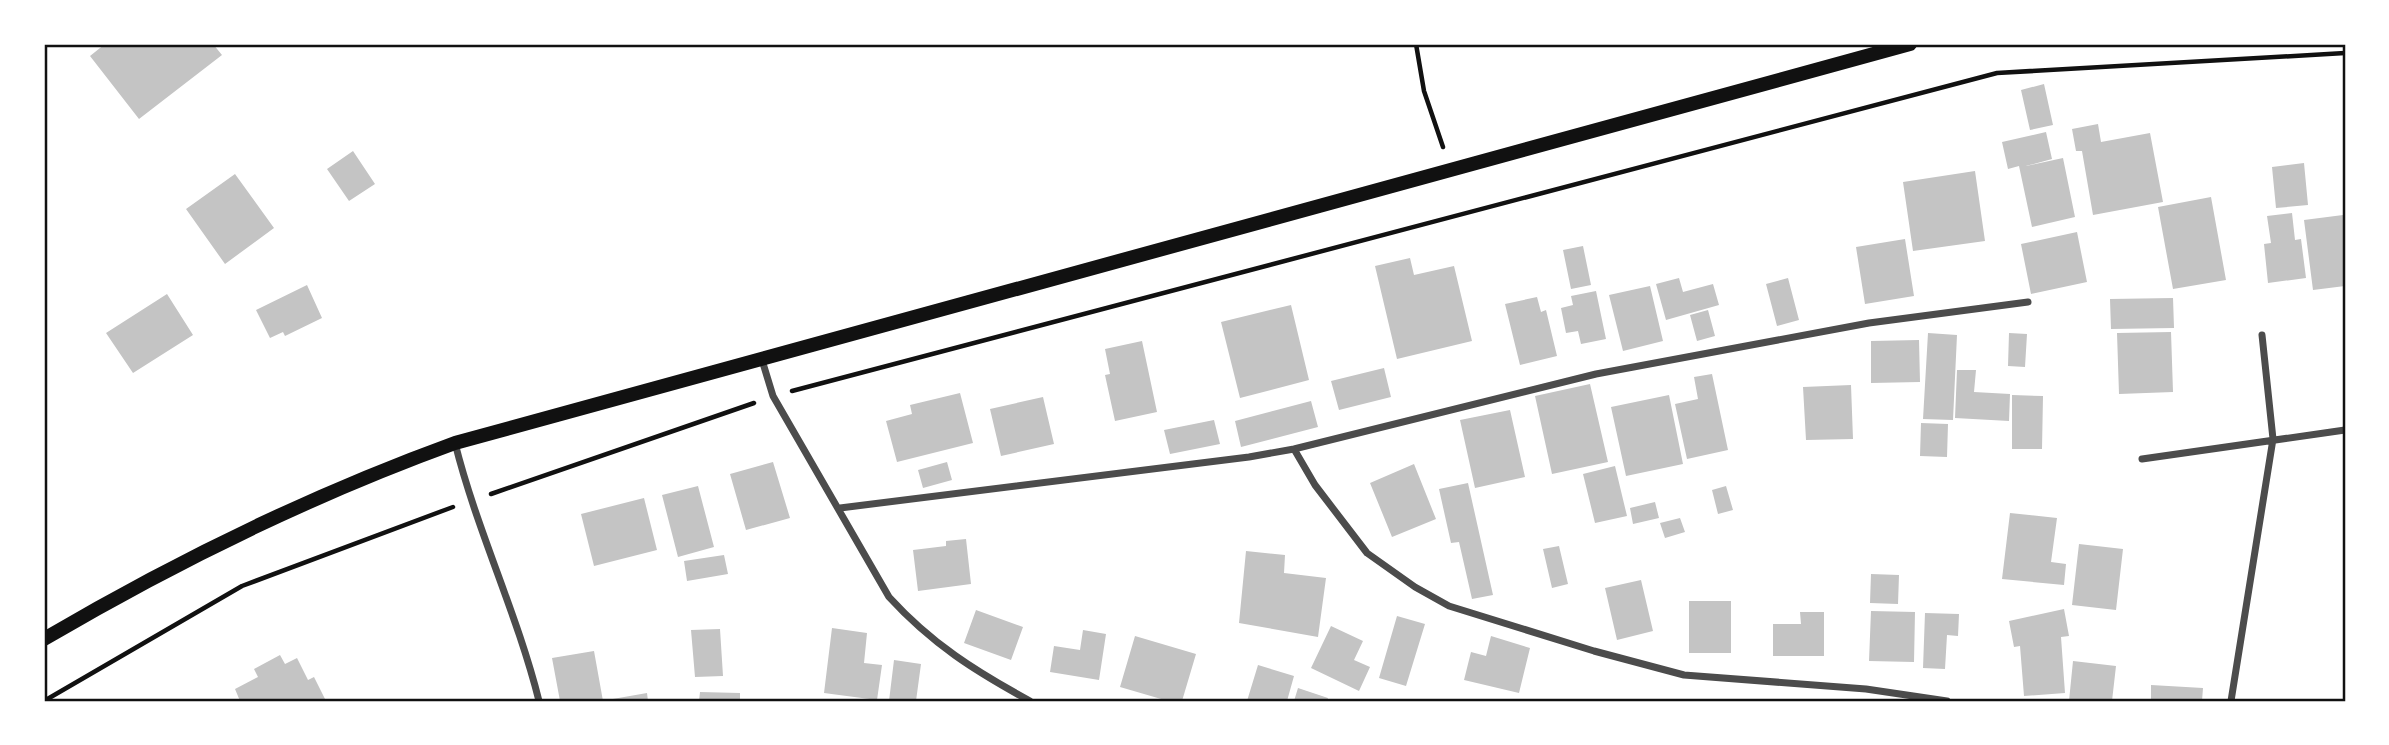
<svg xmlns="http://www.w3.org/2000/svg" width="2389" height="745" viewBox="0 0 2389 745" font-family="Lato,sans-serif">
	<style>
		.building { fill: #c4c4c4 }
		.lines { fill: none; stroke-linecap: round; stroke-linejoin: round }
		.path { stroke: #111; stroke-width: 4.5 }
		.minor { stroke: #4c4c4c; stroke-width: 7 }
		.secondary { stroke: #111; stroke-width: 14 }
		.neatline { fill: none; stroke: #111; stroke-width: 2.5 }
	</style>
	<rect width="100%" height="100%" fill="#fff"/>
	<!-- building -->
	<path class="building" d="M105,44H213L222,55L139,119L90,56Z
		M2044,84L2053,125L2030,130L2021,90Z
		M2098,124L2101,142L2150,133L2163,202L2093,215L2082,151H2076L2072,129Z
		M2046,132L2052,159L2026,166L2063,158L2075,217L2032,227L2019,166L2008,169L2002,142Z
		M353,151L375,184L349,201L327,169Z
		M2304,163L2308,205L2276,208L2272,167Z
		M1975,171L1985,241L1913,251L1903,182Z
		M235,174L274,228L225,264L186,209Z
		M2211,197L2226,280L2173,289L2158,207Z
		M2292,213L2295,240L2301,239L2306,278L2268,283L2264,244L2271,243L2267,216Z
		M2343,215L2345,286L2313,290L2304,220Z
		M2077,232L2087,282L2031,294L2021,244Z
		M1905,239L1914,296L1865,304L1856,247Z
		M1583,246L1591,285L1571,289L1563,250Z
		M1410,258L1414,275L1454,266L1472,341L1397,359L1375,266Z
		M1679,278L1683,292L1713,284L1719,305L1666,320L1656,284Z
		M1788,278L1799,320L1777,326L1766,284Z
		M307,285L322,318L285,336L283,332L270,338L256,310Z
		M1650,286L1663,341L1623,351L1609,295Z
		M1596,291L1606,339L1581,344L1578,331L1566,333L1561,308L1573,305L1571,296Z
		M167,294L193,335L133,373L106,333Z
		M1537,297L1541,312L1546,310L1557,356L1520,365L1505,304Z
		M2173,298L2174,328L2111,329L2110,299Z
		M1291,305L1309,380L1240,398L1221,322Z
		M1708,310L1715,336L1697,341L1690,315Z
		M2171,332L2173,392L2119,394L2117,333Z
		M1928,333L1957,335L1953,420L1923,419Z
		M2009,333L2027,334L2025,367L2008,366Z
		M1919,340L1920,382L1871,383V341Z
		M1142,341L1157,412L1115,421L1105,375L1110,374L1105,349Z
		M1384,368L1391,397L1339,410L1331,381Z
		M1957,370H1976L1974,392L2010,394L2009,421L1955,418Z
		M1712,374L1728,450L1687,459L1675,404L1698,399L1694,377Z
		M1590,384L1608,462L1552,474L1535,396Z
		M1851,385L1853,439L1806,440L1803,387Z
		M960,393L973,443L897,462L886,421L912,414L910,405Z
		M1669,395L1683,464L1626,476L1611,407Z
		M2012,395L2043,396L2042,449H2012Z
		M1043,397L1054,444L1001,456L990,409Z
		M1311,401L1318,427L1241,447L1235,421Z
		M1510,410L1525,477L1475,488L1460,420Z
		M1214,420L1220,444L1170,454L1164,430Z
		M1921,423L1948,424L1947,457L1920,456Z
		M773,462L790,518L746,530L730,474Z
		M947,462L952,480L923,488L918,470Z
		M1414,464L1436,519L1392,537L1370,483Z
		M1615,466L1627,516L1595,523L1583,474Z
		M1468,483L1493,595L1472,599L1459,542L1451,543L1439,489Z
		M698,486L714,547L678,557L662,495Z
		M1726,486L1733,510L1718,514L1712,490Z
		M644,498L657,550L594,566L581,514Z
		M1655,502L1659,518L1633,524L1630,508Z
		M2010,513L2057,518L2051,562L2066,564L2064,585L2002,579Z
		M1680,518L1685,532L1665,538L1660,523Z
		M966,539L971,584L918,591L913,550L946,546V541Z
		M2079,544L2123,549L2116,610L2072,605Z
		M1559,546L1568,584L1552,588L1543,549Z
		M1246,551L1285,555L1284,573L1326,578L1318,637L1239,623Z
		M724,555L728,574L687,581L684,561Z
		M1871,574L1899,575L1898,604L1870,603Z
		M1641,580L1653,631L1617,640L1605,588Z
		M1689,601H1731V653H1689Z
		M2064,609L2069,636L2061,637L2065,693L2024,696L2020,646L2014,647L2009,621Z
		M976,610L1023,627L1011,660L964,643Z
		M1871,611L1915,612L1914,662L1869,661Z
		M1800,612H1824V656H1773V624H1801Z
		M1925,613L1959,614L1958,636L1947,635L1945,669L1923,668Z
		M1397,616L1425,624L1406,686L1379,678Z
		M1331,626L1363,641L1354,660L1370,667L1359,691L1311,668Z
		M832,628L867,633L864,663L882,665L877,700L824,693Z
		M720,629L723,676L695,677L691,630Z
		M1083,630L1106,634L1099,680L1050,672L1054,646L1080,650Z
		M1135,636L1196,654L1182,701H1168L1120,687Z
		M1491,636L1530,648L1519,693L1464,680L1471,652L1486,656Z
		M594,651L603,701H560L552,658Z
		M280,655L285,664L297,658L308,680L314,677L326,701H240L235,689L258,677L254,669Z
		M894,660L921,664L916,701H889Z
		M2073,661L2116,666L2112,701H2069Z
		M1258,665L1294,676L1287,701H1247Z
		M2151,685L2203,688L2202,701H2151Z
		M1298,688L1328,698L1327,701H1294Z
		M700,692L740,693V701H699Z
		M647,693L648,701H607V700Z"/>
	<g class="lines">
		<!-- path -->
		<path class="path" d="M1416,44L1424,91L1443,147
			M792,391L1997,73L2345,53
			M491,494L754,403
			M44,701L242,586L453,507"/>
		<!-- minor -->
		<path class="minor" d="M762,360L773,396L889,597C932,644 975,671 1030,701
			M455,443C477,531 517,613 539,701
			M1294,449L1315,485L1367,553L1415,587L1449,606L1594,651L1684,675L1866,689L1947,701
			M2142,459L2345,430
			M840,508L1249,457L1294,449L1596,374L1869,323L2028,302
			M2231,701L2273,439L2262,335"/>
		<!-- secondary -->
		<path class="secondary" d="M44,639C175,562 312,495 455,443L1910,44"/>
	</g>
	<!-- border -->
	<rect width="2389" height="745" fill="none" stroke="#ffffff" stroke-width="91"/>
	<rect x="46" y="46" width="2298" height="654" class="neatline"/>
</svg>
